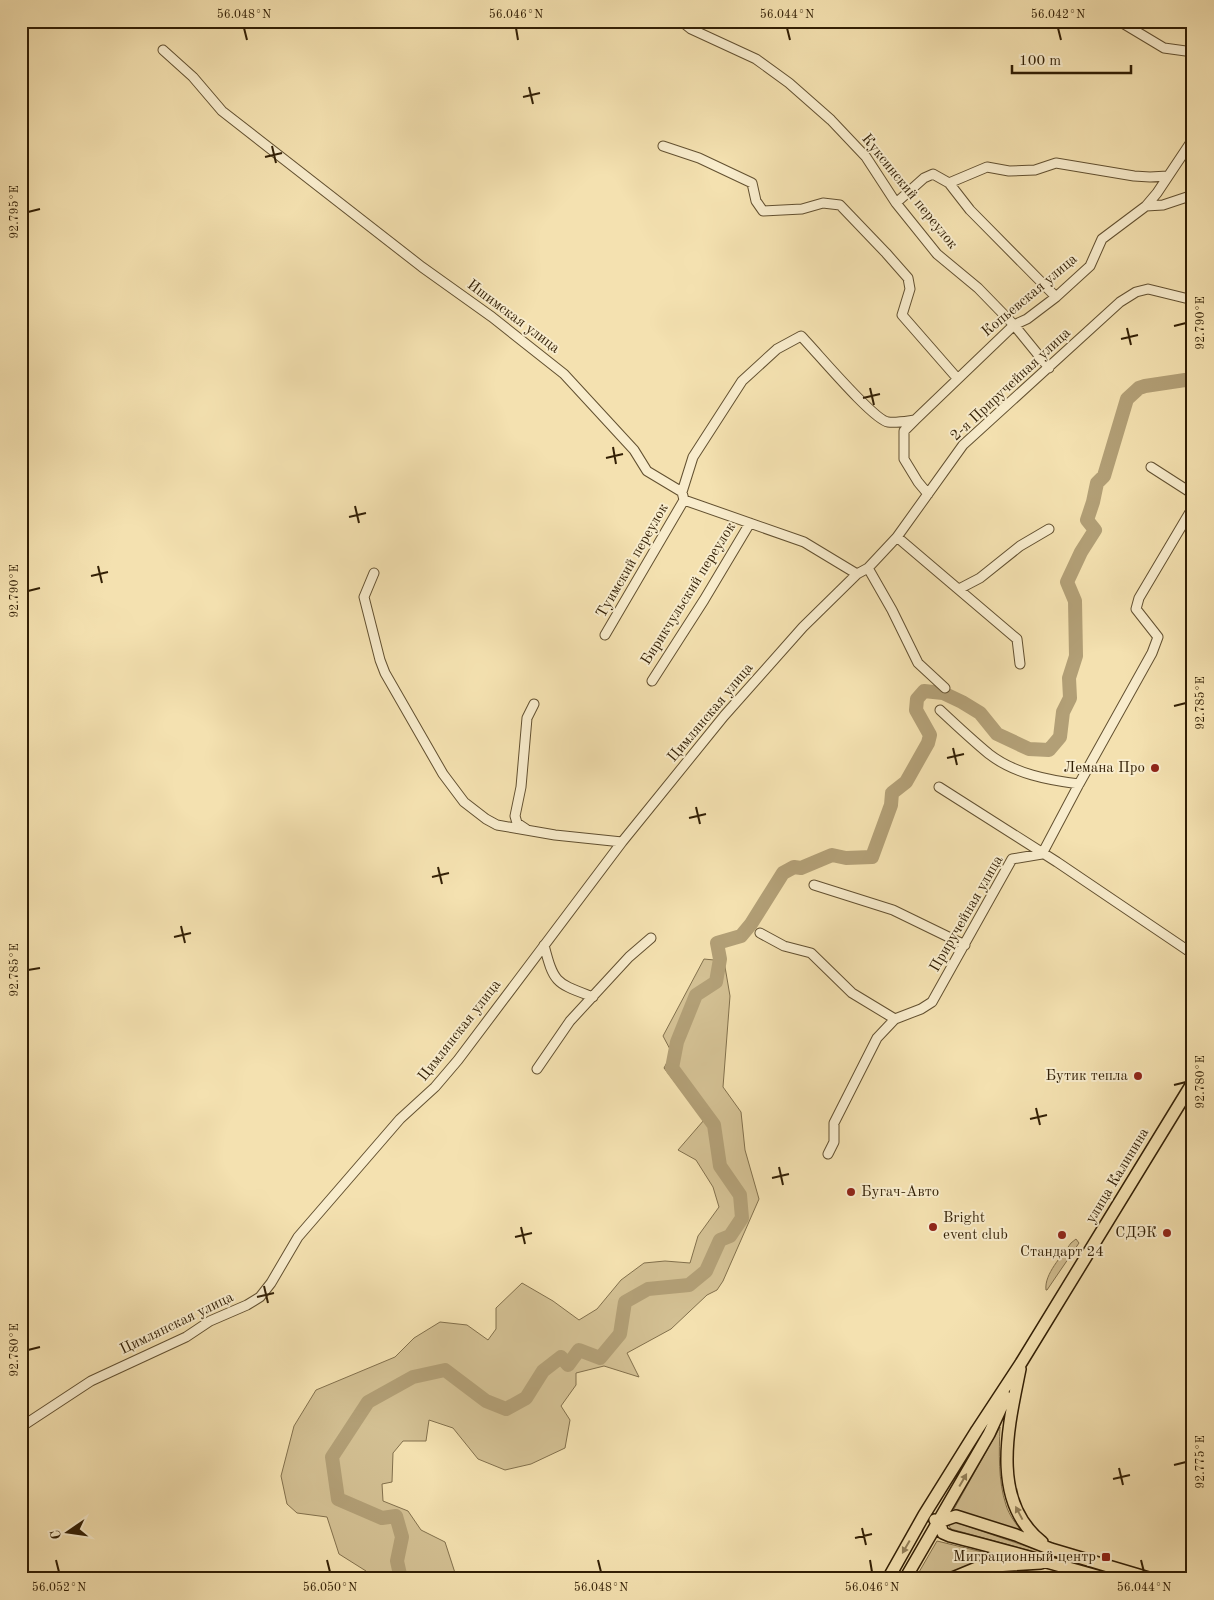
<svg xmlns="http://www.w3.org/2000/svg" width="1214" height="1600" viewBox="0 0 1214 1600" font-family="'Old Standard TT',serif">
	<style>
		.green { fill: #d3c093; stroke: #82704c }
		.lines { fill: none; stroke-linecap: round; stroke-linejoin: round }
		.river { stroke: #b29f76; stroke-width: 14 }
		.minor-casing { stroke: #625030; stroke-width: 11 }
		.major-casing { stroke: #321f05; stroke-width: 14 }
		.minor { stroke: #f8eccc; stroke-width: 9 }
		.major { stroke: #f4e1b0; stroke-width: 11 }
		.oneway { fill: #93805a }
		.ticks { fill: none; stroke: #321f05; stroke-width: 2 }
		.poi-dot { fill: #8f2418; stroke: #f8eccc; stroke-width: 2 }
		.labels { text-anchor: middle; dominant-baseline: central; stroke-width: 4; stroke-linejoin: round; paint-order: stroke }
		.street-label { font-size: 15px; fill: #321f05; stroke: #f8eccc }
		.poi-label { font-size: 15px; fill: #321f05; stroke: #f8eccc; text-anchor: end }
		.neatline { fill: none; stroke: #321f05; stroke-width: 2 }
		.ticks-label { font-size: 12px; text-anchor: middle; fill: #321f05 }
	</style>
	<rect width="100%" height="100%" fill="#f4e1b0"/>
	<filter id="stains"><feTurbulence type="fractalNoise" baseFrequency=".004" numOctaves="4"/><feColorMatrix values="0 0 0 0 .2 0 0 0 0 .09 0 0 0 0 .02 0 0 0 .5 -.17"/></filter>
	<radialGradient id="worn" r=".72"><stop offset=".6" stop-color="#630" stop-opacity="0"/><stop offset="1" stop-color="#630" stop-opacity=".3"/></radialGradient>
	<!-- green -->
	<path class="green" d="M704,959L724,961L730,996L723,1087L741,1112L745,1150L759,1199L723,1281L717,1290L707,1295L671,1329L627,1353L639,1377L604,1366L576,1373V1385L561,1406L570,1420L565,1448L531,1464L505,1470L478,1459L453,1428L429,1420L426,1441H403L393,1453L392,1482L382,1484L383,1501L408,1511L421,1530L445,1542L457,1579H366V1571L339,1554L327,1517L297,1513L287,1504L281,1476L294,1426L316,1390L395,1357L414,1338L440,1322L467,1325L488,1340L496,1329V1308L522,1283L553,1301L579,1320L597,1309L621,1280L644,1263L665,1261L690,1263L698,1236L719,1207L713,1187L696,1160L678,1150L704,1120L664,1068L672,1053L663,1036Z
		M1076,1239L1079,1243L1047,1290H1046C1044,1274 1062,1256 1071,1243Z
		M1000,1427C999,1452 998,1481 1006,1505C1009,1515 1016,1524 1022,1532L954,1509Z
		M955,1522L1043,1552L1042,1554L951,1529L949,1526L950,1523Z
		M937,1541L1003,1557L969,1566L935,1579H915Z"/>
	<g class="lines">
		<!-- river -->
		<path class="river" d="M401,1579L397,1561L402,1537L396,1516L382,1518L338,1499L332,1457L368,1402L413,1377L445,1370L486,1401L506,1409L526,1398L543,1371L561,1357L568,1365L579,1350L600,1358L620,1334L625,1302L648,1289L689,1285L706,1271L720,1240L730,1236L742,1218L740,1195L720,1166L714,1125L672,1068L677,1042L696,995L716,982L720,959L717,943L741,936L751,924L783,873L794,867L801,868L832,855L846,858L872,857L891,805L892,793L906,782L928,743L930,735L916,710L917,699L924,691L943,693L962,702L980,713L997,734L1029,749L1049,750L1060,737L1063,712L1070,698L1069,678L1076,656L1075,601L1067,582L1081,552L1095,530L1087,520L1093,502L1097,483L1104,476L1127,399L1139,388L1145,386L1185,380L1193,383"/>
		<!-- minor casing -->
		<g class="minor-casing">
			<path id="minor" d="M681,21L691,29L756,59L789,83L831,120L866,157L896,203L937,254L978,288L1014,325L1049,368
				M1119,21L1164,48L1193,52
				M163,50L193,77L222,111L422,267L492,317L564,374L634,450L647,471L682,492L684,500L804,542L857,574
				M663,146L699,158L752,183L756,201L763,211L802,209L823,203L840,205L886,253L908,278L910,289L902,315L957,378
				M949,183L970,210L1056,297
				M896,203L924,178L933,174L949,183L987,167L1009,171L1035,170L1056,163L1134,176L1150,177L1168,176
				M1146,206L1157,193L1193,139
				M915,420L1014,325L1027,319L1056,297L1090,266L1102,239L1146,206L1163,205L1193,195
				M1151,467L1193,494
				M682,492L693,457L742,381L777,349L801,336C815,350 873,420 888,422C897,423 907,421 915,420L904,431V459L918,482L928,494
				M897,537L1017,639L1020,664
				M868,568L892,610L918,663L945,688
				M374,573L364,597L380,660L385,673L443,774L464,802L486,819L497,825L555,835L622,842
				M959,589L980,578L1020,546L1049,529
				M605,635L684,500
				M652,681L704,600L750,523
				M940,710C956,725 972,740 989,754C1015,774 1048,780 1079,784
				M939,787L1057,862L1193,954
				M526,829L517,823L515,816L521,787L527,718L534,704
				M814,885L893,910L965,945
				M760,933L784,946L811,953L852,993L895,1019
				M544,945C554,984 556,983 593,997
				M537,1069L570,1021L629,957L651,938
				M828,1154L834,1142V1123L877,1038L895,1019L921,1009L932,1002L1012,859L1042,854L1079,784L1152,653L1158,637L1136,609L1139,598L1193,507
				M21,1427L91,1381L186,1337L210,1321L247,1305L260,1297L271,1283L298,1237L400,1119L435,1087L458,1060L622,842L724,716L803,627L857,574L868,568L897,537L963,445L1120,302L1136,292L1148,289L1193,300"/>
		</g>
		<!-- major casing -->
		<g class="major-casing">
			<path id="major" d="M1020,1369C1009,1424 989,1501 1042,1542
				M935,1520L939,1522L943,1533L950,1536C1002,1549 1054,1564 1107,1579
				M939,1522L956,1516L1016,1535L1051,1549L1152,1579
				M888,1579L924,1515L977,1430L1021,1363L1193,1082
				M905,1579L989,1434L1006,1397
				M950,1579L979,1567L1041,1563"/>
		</g>
		<!-- minor -->
		<use href="#minor" class="minor"/>
		<!-- major -->
		<use href="#major" class="major"/>
	</g>
	<!-- one-way arrows -->
	<defs><path id="oneway-solid" d="M-6-.8H1V-3.2L6.5 0L1 3.2V.8H-6Z" transform="scale(1.25)"/></defs>
	<g class="oneway">
		<use href="#oneway-solid" transform="translate(963 1480) rotate(-60)"/>
		<use href="#oneway-solid" transform="translate(1019 1513) rotate(-118)"/>
		<use href="#oneway-solid" transform="translate(906 1547) rotate(120)"/>
	</g>
	<!-- ticks -->
	<path class="ticks" d="M244,28L247,40M516,28L518,40M787,28L790,40M1058,28L1061,40M529,87L533,104M523,97L540,93M272,146L276,163M265,157L282,153M28,212L40,209M1174,326L1186,323M1127,328L1131,345M1121,339L1138,335M870,388L874,405M863,398L880,394M613,447L616,464M606,458L623,454M355,506L359,523M349,517L366,513M98,566L102,583M91,576L108,572M28,591L40,588M1174,706L1186,703M953,748L957,765M947,758L964,754M696,807L700,824M689,818L706,814M438,867L442,884M432,877L449,873M181,926L185,943M174,937L191,933M28,970L40,968M1174,1085L1186,1082M1036,1108L1040,1125M1030,1119L1047,1115M779,1167L783,1185M772,1178L789,1174M521,1227L525,1244M515,1237L532,1233M264,1286L268,1303M257,1297L274,1293M28,1350L40,1347M1174,1465L1186,1462M1119,1468L1123,1485M1113,1479L1130,1475M862,1528L866,1545M855,1538L872,1534M56,1560L59,1572M327,1560L330,1572M598,1560L601,1572M870,1560L872,1572M1141,1560L1144,1572"/>
	<!-- markers -->
	<g class="poi-dot">
		<circle cx="1155" cy="768" r="5"/>
		<circle cx="1138" cy="1076" r="5"/>
		<circle cx="851" cy="1192" r="5"/>
		<circle cx="933" cy="1227" r="5"/>
		<circle cx="1167" cy="1233" r="5"/>
		<circle cx="1062" cy="1235" r="5"/>
		<rect x="1101" y="1552" width="10" height="10" rx="2.5"/>
	</g>
	<g class="labels">
		<!-- street labels -->
		<g class="street-label">
			<text transform="translate(909 192) rotate(51)">Куксинский переулок</text>
			<text transform="translate(1030 296) rotate(-40)">Копьевская улица</text>
			<text transform="translate(513 317) rotate(37)">Ишимская улица</text>
			<text transform="translate(1011 385) rotate(-43)">2-я Приручейная улица</text>
			<text transform="translate(633 561) rotate(-60)">Туимский переулок</text>
			<text transform="translate(689 594) rotate(-58)">Бирикчульский переулок</text>
			<text transform="translate(711 713) rotate(-50)">Цимлянская улица</text>
			<text transform="translate(967 914) rotate(-60)">Приручейная улица</text>
			<text transform="translate(460 1031) rotate(-52)">Цимлянская улица</text>
			<text transform="translate(1118 1176) rotate(-59)">улица Калинина</text>
			<text transform="translate(177 1324) rotate(-26)">Цимлянская улица</text>
		</g>
		<!-- poi labels -->
		<g class="poi-label">
			<text x="1145" y="768">Лемана Про</text>
			<text x="1128" y="1076">Бутик тепла</text>
			<text x="861" y="1192" text-anchor="start">Бугач-Авто</text>
			<text x="943" y="1218" text-anchor="start">Bright<tspan x="943" dy="17">event club</tspan></text>
			<text x="1157" y="1233">СДЭК</text>
			<text x="1062" y="1252" text-anchor="middle">Стандарт 24</text>
			<text x="1096" y="1557">Миграционный центр</text>
		</g>
	</g>
	<!-- margin -->
	<rect width="1214" height="1600" fill="none" stroke="#f4e1b0" stroke-width="55"/>
	<!-- north arrow -->
	<g transform="translate(68 1532) rotate(257)" stroke="#f8eccc" stroke-width="4" paint-order="stroke">
	<path d="M0-4L9 19L0 12L-9 19Z" fill="#321f05"/>
	<text y="-8" font-size="14" font-weight="bold" text-anchor="middle" fill="#321f05">С</text>
	</g>
	<!-- scale -->
	<path d="M1012 65v8h119v-8" fill="none" stroke="#321f05" stroke-width="2.5"/>
	<text x="1019" y="65" font-size="15" fill="#321f05" stroke="#f8eccc" stroke-width="4" paint-order="stroke">100 m</text>
	<rect x="28" y="28" width="1158" height="1544" class="neatline"/>
	<g class="ticks-label">
		<text x="244" y="18">56.048°N</text>
		<text x="516" y="18">56.046°N</text>
		<text x="787" y="18">56.044°N</text>
		<text x="1058" y="18">56.042°N</text>
		<text transform="translate(14 212) rotate(-90)" y="4">92.795°E</text>
		<text transform="translate(1200 323) rotate(-90)" y="4">92.790°E</text>
		<text transform="translate(14 591) rotate(-90)" y="4">92.790°E</text>
		<text transform="translate(1200 703) rotate(-90)" y="4">92.785°E</text>
		<text transform="translate(14 970) rotate(-90)" y="4">92.785°E</text>
		<text transform="translate(1200 1082) rotate(-90)" y="4">92.780°E</text>
		<text transform="translate(14 1350) rotate(-90)" y="4">92.780°E</text>
		<text transform="translate(1200 1462) rotate(-90)" y="4">92.775°E</text>
		<text x="59" y="1591">56.052°N</text>
		<text x="330" y="1591">56.050°N</text>
		<text x="601" y="1591">56.048°N</text>
		<text x="872" y="1591">56.046°N</text>
		<text x="1144" y="1591">56.044°N</text>
	</g>
	<rect width="100%" height="100%" filter="url(#stains)"/>
	<rect width="100%" height="100%" fill="url(#worn)"/>
</svg>
